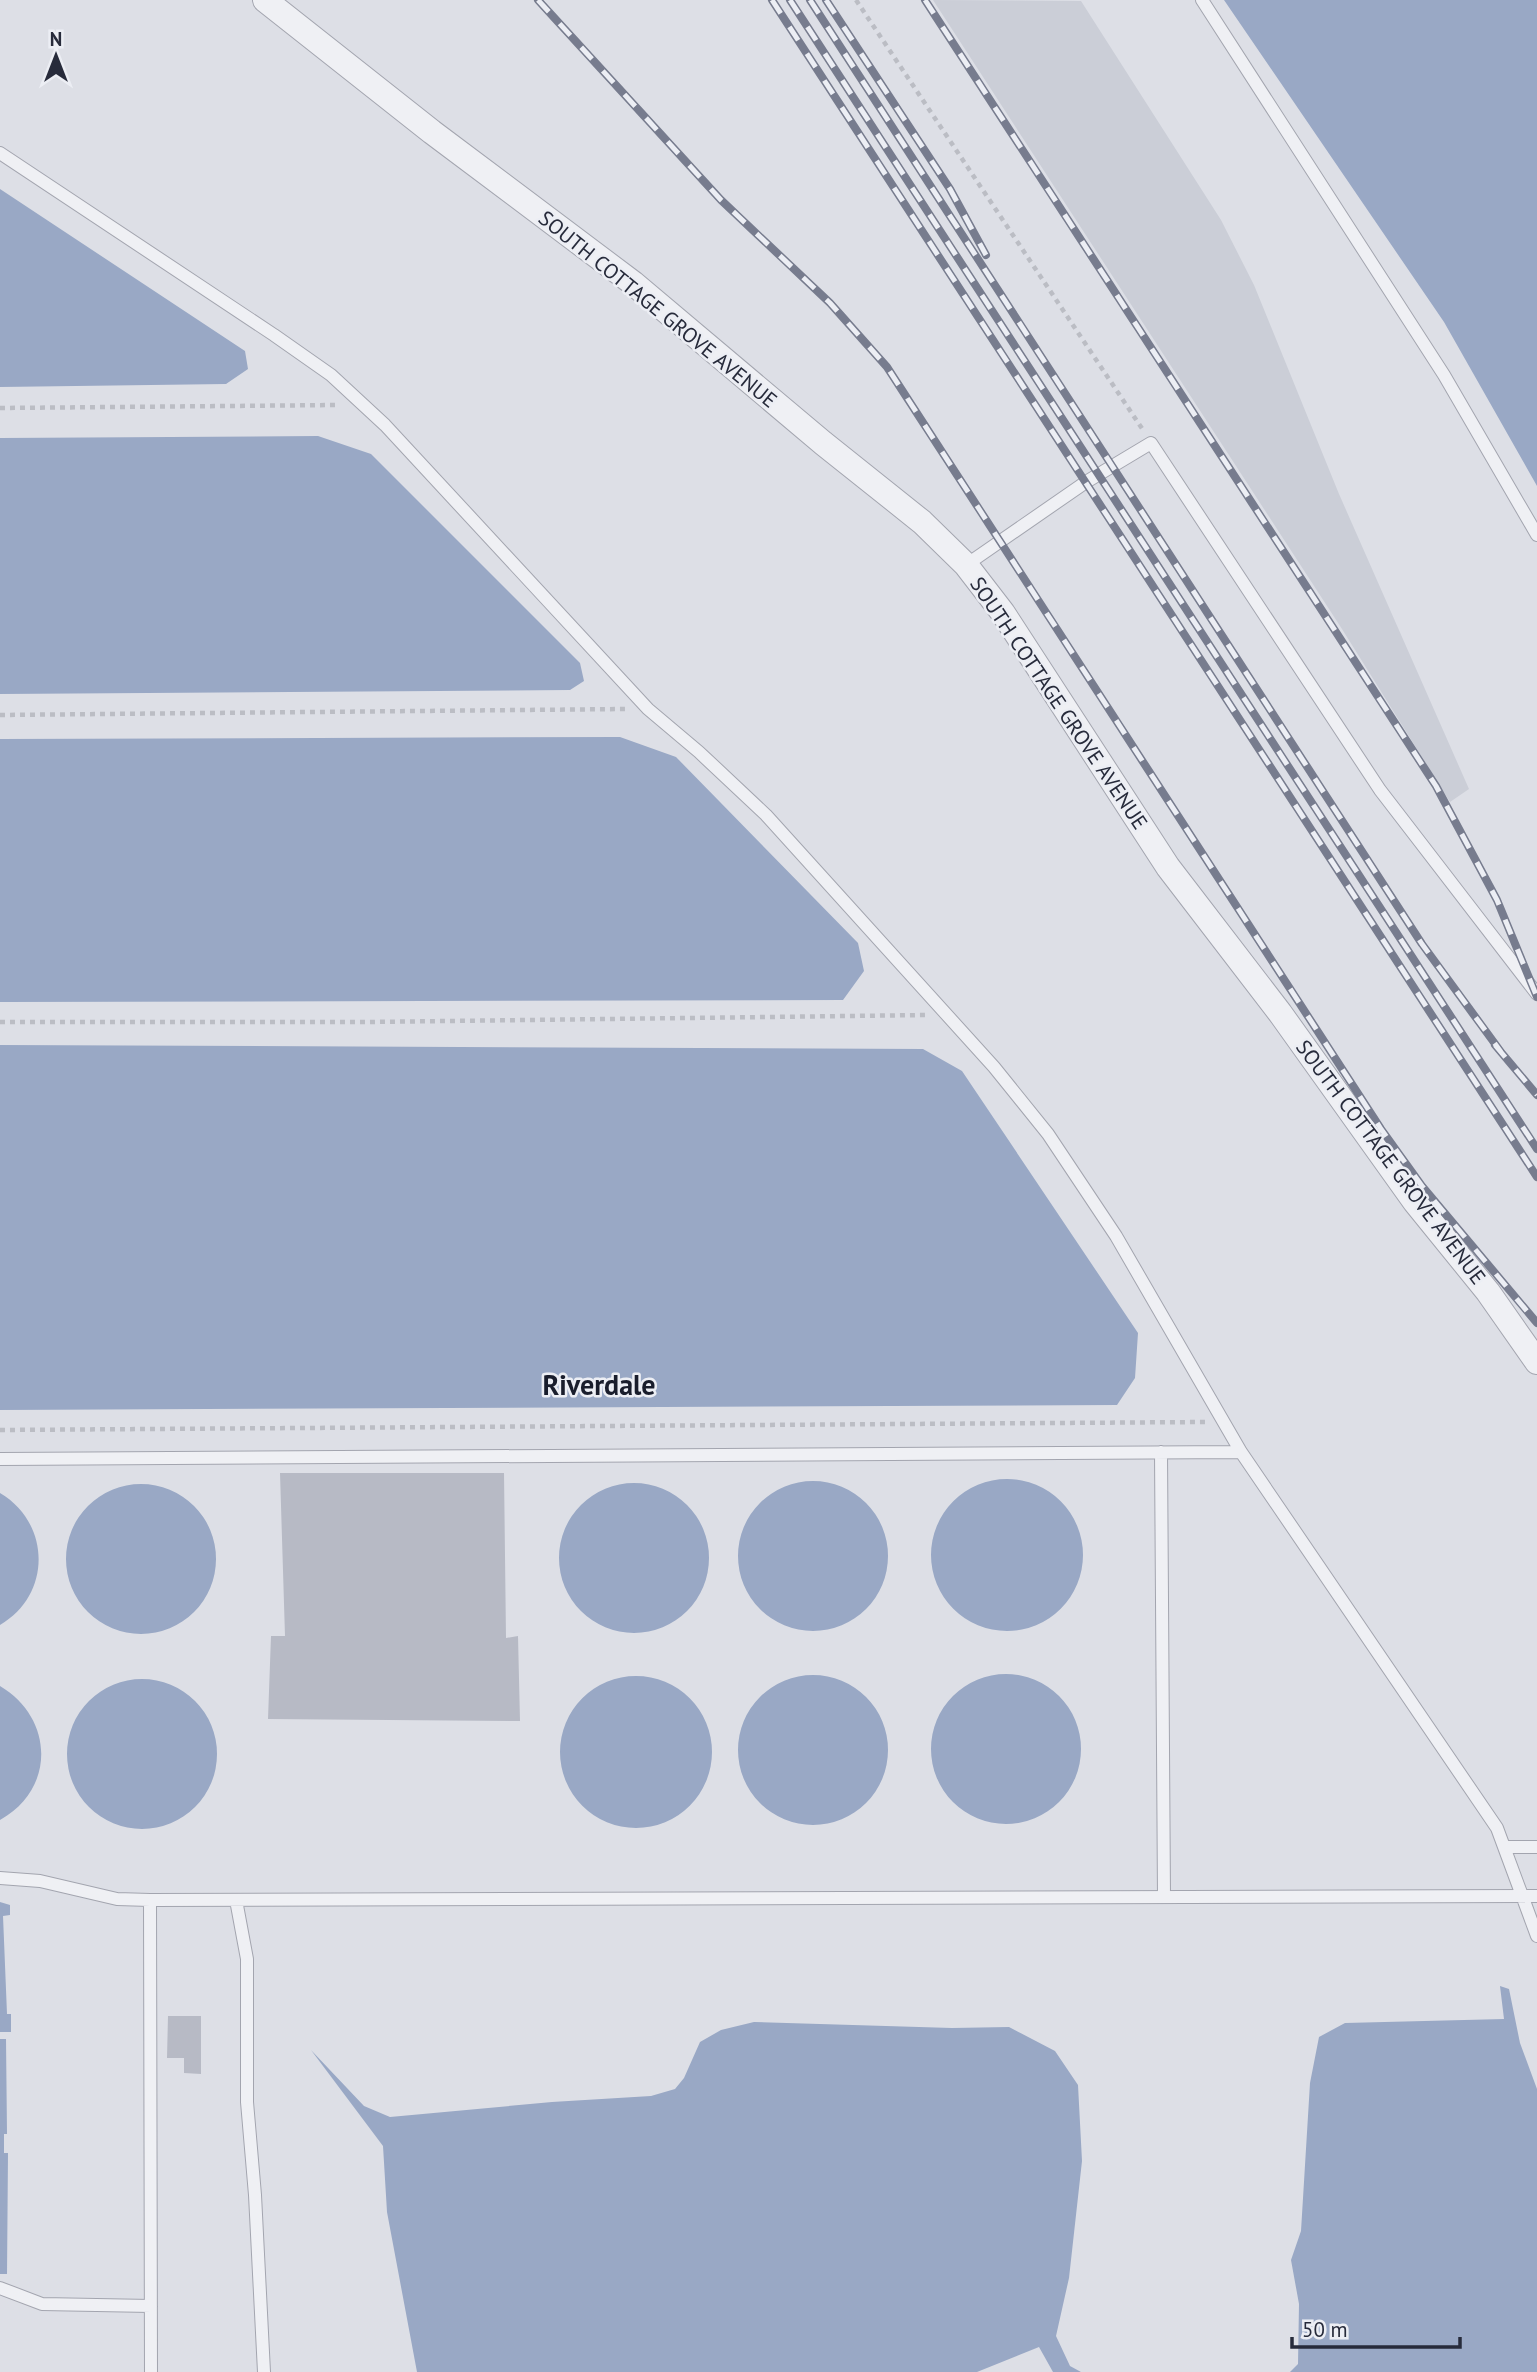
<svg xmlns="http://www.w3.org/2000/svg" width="1537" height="2372" viewBox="0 0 1537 2372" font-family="'PT Sans',sans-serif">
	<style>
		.built { fill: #cbced7 }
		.water { fill: #99a8c5 }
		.building { fill: #b7bac5 }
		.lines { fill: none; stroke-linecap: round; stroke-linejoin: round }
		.lane-casing { stroke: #a3a5af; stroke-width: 14 }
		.street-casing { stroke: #a3a5af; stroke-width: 26 }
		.path { stroke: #bbbdc4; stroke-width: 4.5; stroke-dasharray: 5 5; stroke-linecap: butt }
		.lane { stroke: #eff0f4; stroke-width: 12 }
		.street { stroke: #eff0f4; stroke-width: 24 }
		.rail-casing { stroke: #777c8e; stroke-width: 8 }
		.rail { stroke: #eceef4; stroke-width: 5; stroke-dasharray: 16; stroke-linecap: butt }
		.labels { text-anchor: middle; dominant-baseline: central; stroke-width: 5; stroke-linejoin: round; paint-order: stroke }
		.street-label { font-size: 21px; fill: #272b3b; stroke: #eceef4 }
		.district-label { font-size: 28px; font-weight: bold; fill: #191d2c; stroke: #eceef4 }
	</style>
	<rect width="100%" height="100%" fill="#dddfe6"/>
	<!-- built -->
	<path class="built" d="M933,0L1081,1L1221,220L1254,285L1339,494L1469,789L1450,802L1342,629Z"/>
	<!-- water -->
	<path class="water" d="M1224,0H1537V486L1444,322Z
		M0,189L245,351L248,369L226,384L0,387Z
		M318,436L371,454L580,663L584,681L570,690L0,694V438Z
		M620,737L676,757L858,943L864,971L843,1000L0,1002V739Z
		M0,1045L923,1049L962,1071L1138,1333L1135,1378L1117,1405L0,1410Z
		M931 1555a76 76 0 1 1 152 0a76 76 0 1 1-152 0Z
		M738 1556a75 75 0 1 1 150 0a75 75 0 1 1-150 0Z
		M559 1558a75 75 0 1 1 150 0a75 75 0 1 1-150 0Z
		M66 1559a75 75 0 1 1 150 0a75 75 0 1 1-150 0Z
		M0,1493C51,1523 52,1595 0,1625Z
		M931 1749a75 75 0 1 1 150 0a75 75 0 1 1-150 0Z
		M738 1750a75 75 0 1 1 150 0a75 75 0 1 1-150 0Z
		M560 1752a76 76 0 1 1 152 0a76 76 0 1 1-152 0Z
		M67 1754a75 75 0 1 1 150 0a75 75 0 1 1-150 0Z
		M0,1686C54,1718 56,1789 0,1820Z
		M0,1902L10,1905V1915L3,1916L7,2014H11V2032H0Z
		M1500,1986L1509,1989L1520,2043L1537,2089V2372H1290L1298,2364L1299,2304L1291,2260L1301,2231L1310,2083L1319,2037L1345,2023L1504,2019Z
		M754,2022L952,2028L1009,2027L1055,2051L1078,2085L1082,2161L1069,2278L1056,2336L1070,2366L1081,2372H1053L1039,2347L977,2372H417L387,2212L383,2146L311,2050L364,2106L390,2117L552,2102L651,2096L675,2089L684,2078L700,2042L721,2030Z
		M0,2039H6L7,2134H4V2153H8L7,2274H0Z"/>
	<!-- building -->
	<path class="building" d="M280,1473H504L506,1638L518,1636L520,1721L268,1719L271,1636H285Z
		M168,2016H201V2074L184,2073V2058H167Z"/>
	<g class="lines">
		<!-- lane casing -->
		<g class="lane-casing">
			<path id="lane" d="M1202,0L1444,375L1537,535
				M0,153L274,335L331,375L385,425L648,709L699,752L766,815L994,1067L1048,1134L1116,1236L1241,1452L1497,1828L1537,1936
				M966,565L1086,482L1151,443L1380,790L1537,994
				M1161,1452L1164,1897
				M0,1459L1241,1452
				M1505,1847H1537
				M0,1878L40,1881L117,1899L150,1900L1537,1896
				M150,1900L151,2372
				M236,1900L247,1959V2102L255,2195L264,2372
				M0,2288L42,2304L151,2306"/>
		</g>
		<!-- street casing -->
		<g class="street-casing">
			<path id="street" d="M265,0L432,132L633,283L823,443L922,522L966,565L1003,613L1168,867L1280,1013L1415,1202L1488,1292L1537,1362"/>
		</g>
		<!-- path -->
		<path class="path" d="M856,0L1143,430
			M0,408L339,405
			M0,715L626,709
			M0,1022H367L927,1015
			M0,1430L1206,1422"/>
		<!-- lane -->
		<use href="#lane" class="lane"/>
		<!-- street -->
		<use href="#street" class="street"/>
		<!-- rail casing -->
		<g class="rail-casing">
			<path id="rail" d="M538,0L721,200L830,303L887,367L1381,1129L1422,1186L1537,1323
				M772,0L1537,1177
				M790,0L1537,1149
				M810,0L1422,944L1501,1052
				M826,0L950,189L986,255
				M925,0L1436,786L1497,900L1537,997
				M1495,1045L1537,1095"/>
		</g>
		<!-- rail -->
		<use href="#rail" class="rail"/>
	</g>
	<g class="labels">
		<!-- street labels -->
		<g class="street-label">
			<text transform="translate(658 309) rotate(39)">SOUTH COTTAGE GROVE AVENUE</text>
			<text transform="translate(1059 703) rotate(56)">SOUTH COTTAGE GROVE AVENUE</text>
			<text transform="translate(1391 1162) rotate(53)">SOUTH COTTAGE GROVE AVENUE</text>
		</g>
		<!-- district labels -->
		<g class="district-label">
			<text x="599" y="1384">Riverdale</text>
		</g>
	</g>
	<!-- north arrow -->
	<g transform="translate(56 56)" stroke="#eceef4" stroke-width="5" paint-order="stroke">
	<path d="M0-5L12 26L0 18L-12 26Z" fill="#272b3b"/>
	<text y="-10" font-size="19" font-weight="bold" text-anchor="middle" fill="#272b3b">N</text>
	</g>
	<!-- scale -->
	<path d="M1292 2337v10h168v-10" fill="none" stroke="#272b3b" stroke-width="3.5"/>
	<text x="1302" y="2337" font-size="21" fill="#272b3b" stroke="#eceef4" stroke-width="5" paint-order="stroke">50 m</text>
</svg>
